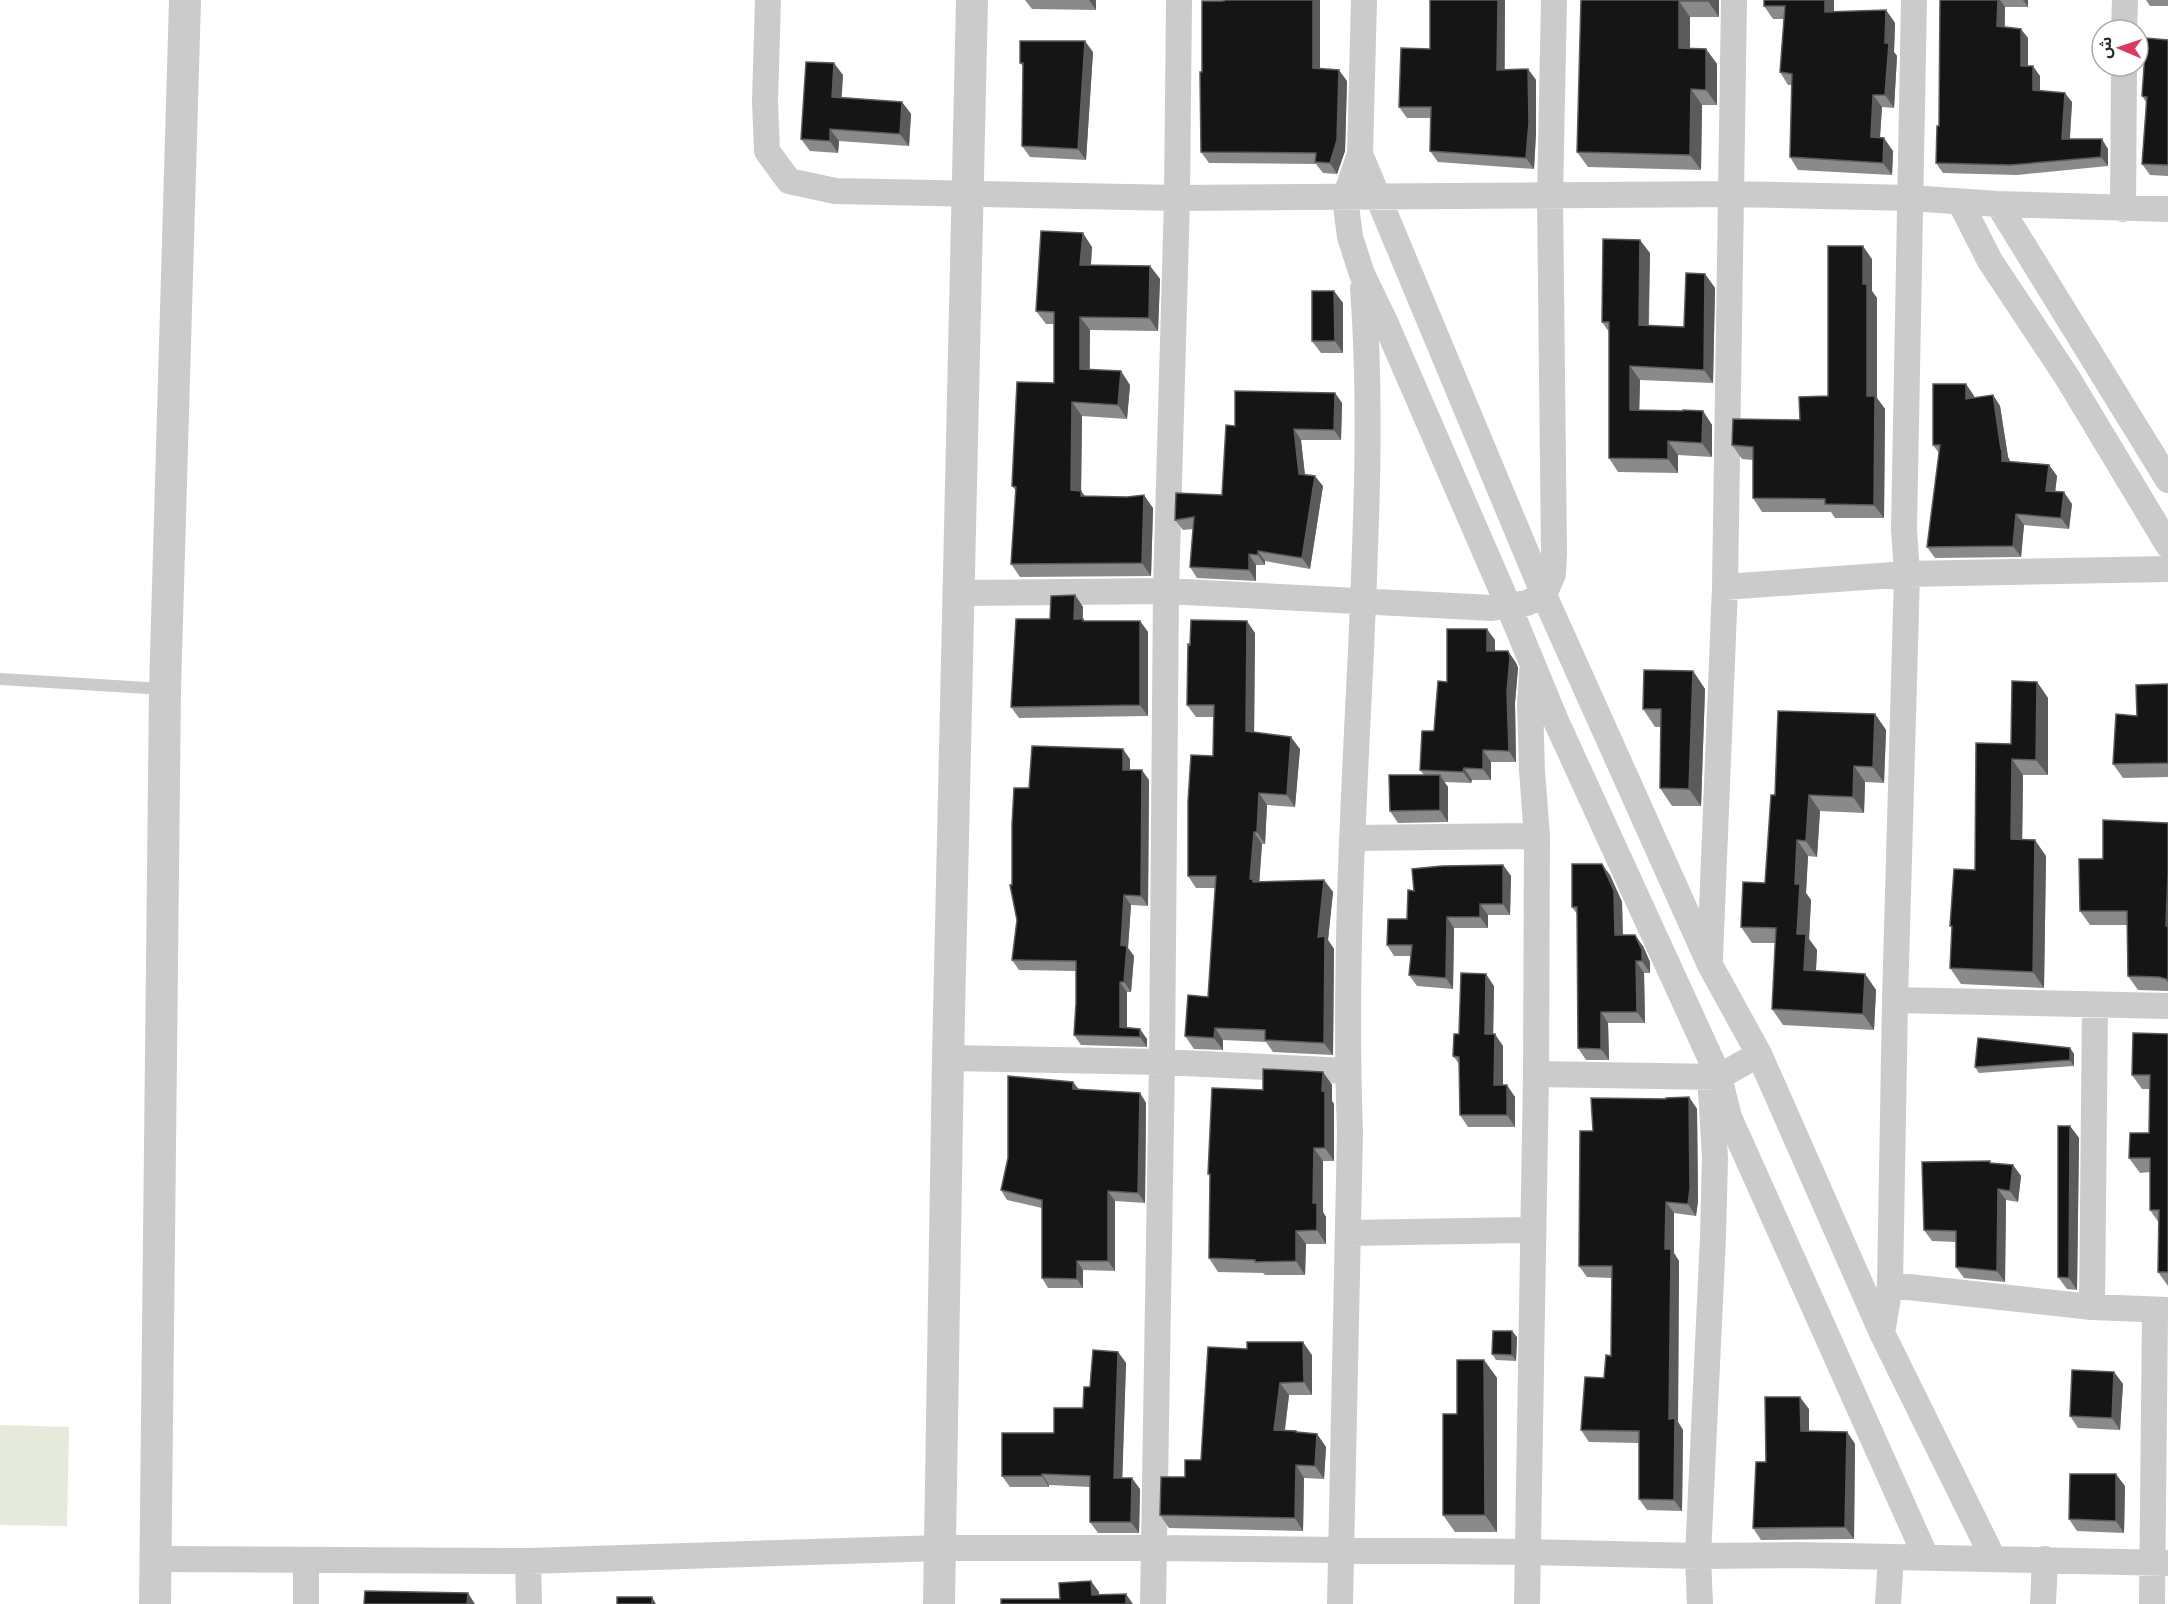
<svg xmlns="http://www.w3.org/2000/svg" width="2168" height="1604" viewBox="0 0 2168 1604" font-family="Signika,'Noto Sans Arabic',sans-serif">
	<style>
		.green { fill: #e6eadc }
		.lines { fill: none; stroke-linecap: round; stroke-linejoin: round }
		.service { stroke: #cbcbcb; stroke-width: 12 }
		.minor { stroke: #cbcbcb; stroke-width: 26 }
		.tertiary { stroke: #cbcbcb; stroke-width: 32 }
		.wall { fill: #8a8a8a }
		.shaded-wall { fill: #5b5b5b }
		.building { fill: #151515; stroke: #5b5b5b; stroke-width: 1.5 }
	</style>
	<rect width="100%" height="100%" fill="#fff"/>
	<!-- green -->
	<path class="green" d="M0,1425L69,1427L67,1526L0,1525Z"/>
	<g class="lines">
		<!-- service -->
		<path class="service" d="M0,679L164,689"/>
		<!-- minor -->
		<path class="minor" d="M768,0L765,102L767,151L789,181L835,191L1177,198L1732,194L1910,198L1998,204L2168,209
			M1364,0L1360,154L1345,198L1350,237L1362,274L1386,324L1509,607L1556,721L1719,1077L1729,1117L1926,1557
			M2124,30L2125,0
			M1360,154L1544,595L1710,965L1759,1054L1882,1333L1993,1558
			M1960,202L1990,261L2067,377L2168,545
			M1998,204L2168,480
			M2123,209L2124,66
			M1725,587L1907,574L2168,569
			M960,593L1166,591L1492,608L1527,603L1544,595L1553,574L1554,553L1550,196L1554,0
			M1352,838L1537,836
			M1710,958L1725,587L1734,0
			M1895,1000L2168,1006
			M948,1058L1162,1062L1347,1071
			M1536,1074L1719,1077L1759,1054
			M1348,1233L1533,1230
			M1890,1285L2092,1307L2168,1310
			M2092,1307L2095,1005
			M1882,1333L1890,1285L1895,1000L1907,574L1904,529L1914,0
			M155,1559L528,1561L940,1548H1154L1527,1552L1698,1556L1798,1555L2168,1563
			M306,1560V1604
			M528,1561L529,1604
			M1153,1604L1162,1062L1166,591L1177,198L1179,0
			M1340,1604L1350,1132C1344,972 1353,811 1361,651C1366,530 1372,409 1363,288
			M1527,1604L1536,1074L1537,836L1532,771L1530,703L1532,672
			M1700,1604L1698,1556L1713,1237L1715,1158L1711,1092
			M1888,1604L1891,1557
			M2043,1604L2045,1559
			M2152,1604L2155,1311"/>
		<!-- tertiary -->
		<path class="tertiary" d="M155,1604L165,689L185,0
			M939,1604L948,1058L972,0"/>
	</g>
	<!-- wall -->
	<path class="wall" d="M1025,0H1096V10L1032,9Z
		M1224,0H1320V68L1347,81L1345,151L1337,174L1323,173L1316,164L1209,163L1201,152L1202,72Z
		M1505,0V70L1528,69L1536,80V133L1534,169L1438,162L1430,151L1431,118H1407L1399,107L1430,49Z
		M1581,0H1719V17H1690V49H1706L1717,64V105H1702L1701,170L1588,167L1577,152Z
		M1764,0H1834V12L1886,10L1895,23L1894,52L1897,56L1894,108L1882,107L1880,138L1893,151L1892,175L1798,170L1790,157L1792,85H1788L1780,72L1784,19H1773L1764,6Z
		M1940,0H2028V7H2005V27L2028,38V66L2040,76V90L2072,102L2070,139L2108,149V166L2017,175L1943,173L1936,163L1939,126Z
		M2146,0H2168V6H2150Z
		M2168,40V176L2150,175L2142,164L2146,102L2142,96Z
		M1093,52L1086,160L1030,157L1022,146L1023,66L1020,63Z
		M843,75L841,97L902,102L911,114L909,146L839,141L838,153L810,151L801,139Z
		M1092,247L1091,265L1150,266L1160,279L1158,331L1090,330V369L1130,385L1127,419L1082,416L1081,491L1085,496L1153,508L1151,576L1020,577L1011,564L1016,491L1012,486L1054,383V324H1046L1036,311Z
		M1650,253L1649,326L1684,327L1705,274L1715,288L1713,383L1640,380L1639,410L1703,411L1712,425V457L1678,455V473L1618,472L1609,458V332L1602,322Z
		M1872,259V291L1877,298V398L1885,409L1884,518H1835L1831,512H1762L1753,498V460L1742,459L1732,445L1800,420L1828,396Z
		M1334,291L1343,303V353H1321L1312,341Z
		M1966,384L1974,396V398L1993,395L2000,406L2008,457L2010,461L2049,465L2057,476L2055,492L2072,504L2069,529L2024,525L2021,557L1935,558L1927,547L1939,453L1933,445Z
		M1335,393L1342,403L1341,440H1301L1305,475L1323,486L1310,569L1265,561V565H1256V581L1197,578L1190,567L1193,529L1183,530L1175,520L1222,495L1235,426Z
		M1075,595L1083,607V619L1085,621H1140L1148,632V716L1019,718L1011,707L1050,619Z
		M1255,633L1254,732L1300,749L1295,807L1267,805L1265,844H1262L1259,882L1324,880L1333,892L1328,940L1334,949L1333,1055L1273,1052L1266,1042L1223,1040V1050L1194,1049L1185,1036L1208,997L1215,888H1196L1188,876L1213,756L1214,717H1196L1187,705Z
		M1495,640V651H1508L1516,663L1518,668L1515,703L1516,762H1491V780H1472L1471,783L1444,782L1448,787V822L1398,823L1390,811L1424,775L1420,770L1434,731L1447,682Z
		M1693,671L1705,689L1701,806H1672L1660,788L1661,727H1655L1643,709Z
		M2037,682L2048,698V775H2023L2022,840L2046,856L2044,988L1961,984L1950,968L1952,928L1950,926L1975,870L2011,744Z
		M2168,684V777L2123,778L2113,764L2137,716Z
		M1875,714L1886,730L1884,783L1865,782L1864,813L1820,811L1817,857L1808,856L1806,893L1811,900L1809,939L1817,950L1816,971L1865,974L1876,990L1874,1030L1783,1025L1772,1009L1775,943H1752L1741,927L1765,883L1775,795Z
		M1130,759V770L1149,780L1148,906L1131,905L1128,948L1134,956L1131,992H1127V1027L1147,1039V1047L1081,1045L1074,1035L1076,1004V971L1019,970L1012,960L1017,920L1012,885L1029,788Z
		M2168,823V991L2138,990L2128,976L2127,925H2090L2080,911L2103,859Z
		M1503,865L1511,876L1510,915H1488V928H1454L1453,989L1417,986L1409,975L1411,956H1394L1387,945L1407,919L1414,891Z
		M1610,875L1622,902L1623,935L1643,946L1650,962V973H1644L1645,1023H1608L1609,1060H1586L1578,1048L1577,914L1572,907Z
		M1494,986L1493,1034L1503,1046V1085L1515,1097V1127H1468L1460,1115V1065L1453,1056L1459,1034Z
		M2168,1034V1286L2158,1272L2159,1223L2150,1210V1172L2140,1173L2129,1158L2149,1133L2150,1089H2142L2132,1075Z
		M2070,1048L2074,1054V1066L1979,1073L1975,1067Z
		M1323,1072L1332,1085V1101L1334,1104V1161H1323V1212L1326,1217V1244H1306L1305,1275H1265L1263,1273L1218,1272L1209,1258L1210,1177L1208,1174L1263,1090Z
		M1073,1082L1078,1089L1140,1093L1146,1103L1145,1203L1115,1201V1271L1083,1270V1288H1048L1042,1278V1208L1007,1200L1001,1190Z
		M1689,1097L1697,1109L1698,1201L1696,1216L1674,1213V1253L1679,1261L1678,1422L1683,1430L1682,1511L1647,1510L1639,1499V1443L1589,1442L1581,1430L1604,1378L1611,1356L1612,1278L1587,1277L1579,1266L1593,1131L1666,1099Z
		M2070,1126L2079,1138L2077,1290L2067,1289L2058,1277Z
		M1991,1163L2013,1165L2021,1176L2018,1202L2006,1200L2005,1282L1964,1278L1956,1267V1242L1932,1241L1924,1230Z
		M1517,1337L1516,1361L1496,1360L1492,1354Z
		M1208,1347L1312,1355V1395H1289L1285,1430L1317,1434L1326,1447L1324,1479L1304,1478L1303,1531L1169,1528L1160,1515L1185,1477L1201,1460Z
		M1118,1352L1126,1363L1122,1478L1140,1489L1139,1533H1098L1090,1522V1487L1049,1485V1487H1010L1002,1476L1083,1408L1090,1387Z
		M1484,1360L1497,1378V1532H1455L1443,1515L1457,1414Z
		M2114,1372L2123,1384L2120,1430L2078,1428L2070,1416Z
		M1809,1409V1431L1847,1432L1855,1444L1854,1539L1761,1540L1753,1528L1766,1462Z
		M2125,1486L2124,1533L2077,1531L2069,1519Z"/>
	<!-- shaded-wall -->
	<path class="shaded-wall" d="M1089,0H1096V10Z
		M1313,0H1320V79L1313,68Z
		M1498,0H1505L1504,81L1497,70Z
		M1708,0H1719V17L1708,1Z
		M1825,0H1834V25L1825,12Z
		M1998,0H2000L2005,7L2004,36L1997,26Z
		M2023,0H2028V7Z
		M1679,1L1690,17V64L1679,48Z
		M1886,10L1895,23L1894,52L1897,56L1894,108L1885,95Z
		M2021,29L2028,38V76L2021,66Z
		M1085,41L1093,52L1086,160L1078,149Z
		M1706,49L1717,64V105L1706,90Z
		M834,63L843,75L841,109L832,97Z
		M2033,66L2040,76V100L2033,90Z
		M1528,69L1536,80V133L1534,169L1526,158Z
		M1339,70L1347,81L1345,151L1337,174L1330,163Z
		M1691,89L1702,105L1701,170L1690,155Z
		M2065,93L2072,102L2069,149L2062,139Z
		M1873,95L1882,107L1879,150L1871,137Z
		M902,102L911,114L909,146L900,134Z
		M830,129L839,141L838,153L830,141Z
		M1884,138L1893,151L1892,175L1883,163Z
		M2102,139L2108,149V166L2101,157Z
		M1083,233L1092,247L1090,278L1080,265Z
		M1640,240L1650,253L1648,339L1639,325Z
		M1863,246L1872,259V291L1877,298V398L1885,409L1884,518L1874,505L1867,396L1863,284Z
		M1150,266L1160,279L1158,331L1149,318Z
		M1705,274L1715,288L1713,383L1704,370Z
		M1334,291L1343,303V353L1335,341Z
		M1080,317L1090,330L1089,382L1080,369Z
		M1630,366L1640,380L1639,424L1630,410Z
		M1121,371L1130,385L1127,419L1118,405Z
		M1966,384L1974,396V411L1966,399Z
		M1335,393L1342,403L1341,440L1334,430Z
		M1993,395L2000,406L2008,457L2010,461V472L2002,461Z
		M1072,402L1082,416L1081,495V491L1090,504L1071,490Z
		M1703,411L1712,425V457L1702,443Z
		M1294,429L1301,440L1306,485L1299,474Z
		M1668,441L1678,455V473L1668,459Z
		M2049,465L2057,476L2054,502L2046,491Z
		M1315,476L1323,486L1310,569L1302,558Z
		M2064,492L2072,504L2069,529L2061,518Z
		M1144,495L1153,508L1151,576L1142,563Z
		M2016,514L2024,525L2021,557L2013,546Z
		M1258,551L1265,561V565L1258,555Z
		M1249,554L1256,565V581L1249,570Z
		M1075,595L1083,607L1082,630L1074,619Z
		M1140,621L1148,632V716L1140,705Z
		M1247,621L1255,633L1254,743L1246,731Z
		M1487,629L1495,640V663L1487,651Z
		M1508,651L1516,663L1518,668L1515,703L1516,762L1509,751L1507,692Z
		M1693,671L1705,689L1701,806L1689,789Z
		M2037,682L2048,698V775L2036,760Z
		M1875,714L1886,730L1884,783L1873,767Z
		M1291,737L1300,749L1295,807L1287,795Z
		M1123,749L1130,759V780L1123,770Z
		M1483,750L1491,762V780L1483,769Z
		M2012,759L2023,775L2022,855L2011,839Z
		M1854,766L1865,782L1864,813L1853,797Z
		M1464,768L1472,780L1471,783L1463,772Z
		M1142,770L1149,780L1148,906L1141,896Z
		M1440,775L1448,787V822L1440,810Z
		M1259,793L1267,805L1265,844L1257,832Z
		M1809,795L1820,811L1817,857L1806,841Z
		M1254,832L1262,844L1259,887L1250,879Z
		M1797,840L1808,856L1806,893L1811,900L1809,939L1817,950L1815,986L1804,970L1797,934L1795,884Z
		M2035,840L2046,856L2044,988L2033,972Z
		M1602,864L1610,875L1622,902L1623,947L1615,935Z
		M1503,865L1511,876L1510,915L1503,904Z
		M2168,873V929L2166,926Z
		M1324,880L1333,892L1328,940L1334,949L1333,1055L1324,1043L1318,937Z
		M1124,895L1131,905L1128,948L1134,956L1131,992L1124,982L1121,945Z
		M1480,904L1488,915V928L1480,917Z
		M1447,917L1454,928L1453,989L1446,978Z
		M1635,935L1643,946L1650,962V973L1642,961Z
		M1636,961L1644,973L1645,1023L1637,1012Z
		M1486,974L1494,986L1493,1046L1485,1034Z
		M1865,974L1876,990L1874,1030L1863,1014Z
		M1120,982L1127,992V1037L1120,1027Z
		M1601,1012L1608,1023L1609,1060L1601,1049Z
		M1215,1028L1223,1040V1050L1214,1038Z
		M1140,1029L1147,1039V1047L1140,1037Z
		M1495,1034L1503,1046V1097L1494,1085Z
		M2070,1048L2074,1054V1066L2070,1060Z
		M1323,1072L1332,1085V1101L1334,1104V1161L1325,1148L1322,1091Z
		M1073,1082L1080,1091L1073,1089Z
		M1507,1085L1515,1097V1127L1507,1115Z
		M1140,1093L1146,1103L1145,1203L1138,1193Z
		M1689,1097L1697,1109L1698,1201L1696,1216L1688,1204Z
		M2070,1126L2079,1138L2077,1290L2069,1278Z
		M1314,1148L1323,1161V1212L1326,1217V1244L1317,1230L1313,1203Z
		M2013,1165L2021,1176L2018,1202L2010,1191Z
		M1998,1189L2006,1200L2005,1282L1997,1271Z
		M1108,1191L1115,1201V1271L1108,1261Z
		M1666,1202L1674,1213V1253L1679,1261L1678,1422L1683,1430L1682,1511L1674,1500L1669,1419L1665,1249Z
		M1296,1231L1306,1244L1305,1275L1296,1261Z
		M1077,1261L1083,1270V1288L1077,1279Z
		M1512,1331L1517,1337L1516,1361L1512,1355Z
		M1303,1342L1312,1355V1395L1304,1382Z
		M1118,1352L1126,1363L1122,1489L1114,1478Z
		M1484,1360L1497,1378V1532L1485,1515Z
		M2114,1372L2123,1384L2120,1430L2112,1418Z
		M1280,1383L1289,1395L1283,1443L1274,1430Z
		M1800,1397L1809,1409V1443L1801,1431Z
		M1847,1432L1855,1444L1854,1539L1845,1527Z
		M1317,1434L1326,1447L1324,1479L1315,1466Z
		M1296,1465L1304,1478L1303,1531L1295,1518Z
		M1042,1474L1049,1485V1487L1042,1476Z
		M2116,1474L2125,1486L2124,1533L2116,1521Z
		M1132,1478L1140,1489L1139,1533L1131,1522Z
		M1091,1581L1099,1592V1604L1092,1595Z
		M468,1593L475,1604H467Z
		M1126,1594L1133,1604H1126Z
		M652,1597L656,1604H652Z"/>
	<!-- building -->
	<path class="building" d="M1224,0H1313V68L1339,70L1337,140L1330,163L1315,162L1316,153L1201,152L1200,72H1202V1H1224Z
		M1430,0H1498L1497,70L1528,69L1529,122L1526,158L1430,151L1431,107H1399L1401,48L1430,49Z
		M1581,0H1708V1H1679V48L1706,49V90L1691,89L1690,155L1577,152Z
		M1764,0H1825V12L1886,10L1885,43H1889L1885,95H1873L1871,137L1884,138L1883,163L1790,157L1792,74L1780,72L1785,6H1764Z
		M1940,0H1998L1997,26L2021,29V66H2033V90L2065,93L2062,139H2102L2101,157L2010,165L1936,163L1937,126H1939Z
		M2146,38L2168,40V165L2142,164L2147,97L2142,96Z
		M1020,41H1085L1078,149L1022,146L1023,63H1020Z
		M806,62L834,63L832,97L902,102L900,134L830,129V141L801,139Z
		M1041,231L1083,233L1080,265L1150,266L1149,318L1080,317V369L1121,371L1118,405L1072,402L1071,490L1081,491V496L1127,497L1144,495L1142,563L1011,564L1016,487L1012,486L1017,382L1054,383V312L1036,311Z
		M1603,239L1640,240L1639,325L1684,327L1686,273L1705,274L1704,370L1630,366V410L1683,411V410L1703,411L1702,443L1668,441V459L1609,458V322H1602Z
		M1828,246H1863V284H1867V396H1875L1874,505L1825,504V499L1753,498V447L1732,445L1733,419L1800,420L1799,397L1828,396Z
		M1312,291H1334L1335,341H1312Z
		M1933,384H1966V399L1993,395L2001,449H2002V461L2049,465L2046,491L2064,492L2061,518L2016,514L2013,546L1927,547L1940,445H1933Z
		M1235,391L1335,393L1334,430L1294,429L1299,474L1315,476L1302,558L1258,551V555L1249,554V570L1190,567L1194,517L1175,520L1176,493L1222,495L1226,425L1235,426Z
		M1075,595L1074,619H1083V621H1140V705L1011,707L1016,619H1050L1051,596Z
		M1191,620L1247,621L1246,731L1291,737L1287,795L1259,793L1257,832H1254L1250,879H1253V882L1324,880L1318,937L1325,936L1324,1043L1265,1040V1030L1215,1028L1214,1038L1185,1036L1188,995L1208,997L1216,876H1188V802L1191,755L1213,756L1214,705H1187L1188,644L1190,645Z
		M1447,629H1487V651H1508L1510,657L1507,692L1509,751L1483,750V769L1464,768L1463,772L1420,770L1422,731H1434L1438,681L1447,682Z
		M1644,670L1693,671L1689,789L1660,788L1661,709H1643Z
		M2012,681L2037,682L2036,760L2012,759L2011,839L2035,840L2033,972L1950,968L1952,926H1950L1954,869L1975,870L1976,743L2011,744Z
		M2168,684V763L2113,764L2116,714L2137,716L2136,685Z
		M1778,711L1875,714L1873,767L1854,766L1853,797L1809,795L1806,841L1797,840L1795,884H1800L1797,934H1806L1804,970L1865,974L1863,1014L1772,1009L1776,928L1741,927L1743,882L1765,883L1771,795H1775Z
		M1032,746L1123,749V770H1142L1141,896L1124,895L1121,945L1127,946L1124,982H1120V1027L1140,1029V1037L1074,1035L1076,1004V961L1012,960L1017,920L1010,885H1012V825L1014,788H1029Z
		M1389,775H1440V810L1390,811Z
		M2103,820L2168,823V873L2166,926H2168V981L2166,979L2159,977L2128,976L2127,911H2080L2079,859H2103Z
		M1572,864H1602L1614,891L1615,935H1635L1642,950V961H1636L1637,1012H1601V1049L1578,1048L1577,907H1572Z
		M1503,865V904H1480V917H1447L1446,978L1409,975L1412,945H1387L1388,919H1407L1408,890L1414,891L1412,869L1442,866Z
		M1461,973L1486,974L1485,1034H1495L1494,1085H1507V1115H1460L1459,1057L1453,1056L1454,1034H1459Z
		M2133,1033L2168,1034V1272H2158L2159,1210H2150V1158H2129L2130,1133H2149L2150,1075H2132Z
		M1978,1038L2070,1048V1060L1975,1067Z
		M1263,1069L1323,1072L1322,1091H1325V1148H1314L1313,1203H1317V1230L1296,1231V1261L1255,1262V1260L1209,1258L1210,1174H1208L1212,1088L1263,1090Z
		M1008,1076L1073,1082V1089L1140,1093L1138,1193L1108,1191V1261H1077V1279L1042,1278V1200L1001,1190L1008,1158Z
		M1689,1097L1690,1189L1688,1204L1666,1202L1665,1249H1671L1669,1419L1675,1418L1674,1500L1639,1499V1431L1581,1430L1585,1377L1604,1378L1606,1355L1611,1356L1612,1266H1579L1580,1131H1593L1591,1098L1666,1099V1098Z
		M2058,1126H2070L2069,1278L2058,1277Z
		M1990,1161V1163L2013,1165L2010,1191L1998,1189L1997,1271L1956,1267V1231L1924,1230L1922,1162Z
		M1493,1331H1512V1355L1492,1354Z
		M1247,1342H1303L1304,1382L1280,1383L1274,1430L1296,1431V1432L1317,1434L1315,1466L1296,1465L1295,1518L1160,1515L1161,1477H1185V1460H1201L1208,1347L1247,1349Z
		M1093,1350L1118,1352L1114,1478H1132L1131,1522H1090V1476L1042,1474V1476H1002V1433H1054V1408H1083L1084,1387H1090Z
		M1457,1360H1484L1485,1515H1443V1414H1457Z
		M2072,1370L2114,1372L2112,1418L2070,1416Z
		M1765,1397H1800L1801,1431L1847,1432L1845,1527L1753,1528L1756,1462H1766Z
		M2070,1474H2116V1521L2069,1519Z
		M1091,1581L1092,1595L1126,1594V1604H1001V1599H1060L1059,1583Z
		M365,1591L468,1593L467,1604H364Z
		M617,1597H652V1604H617Z"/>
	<!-- north arrow -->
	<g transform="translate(2120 48) rotate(272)"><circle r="28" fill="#ffffff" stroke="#ababab" stroke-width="1.5"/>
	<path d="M0-4.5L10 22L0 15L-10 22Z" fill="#da3a60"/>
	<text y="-9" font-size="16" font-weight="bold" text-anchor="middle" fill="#2e2e2e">ش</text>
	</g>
</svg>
